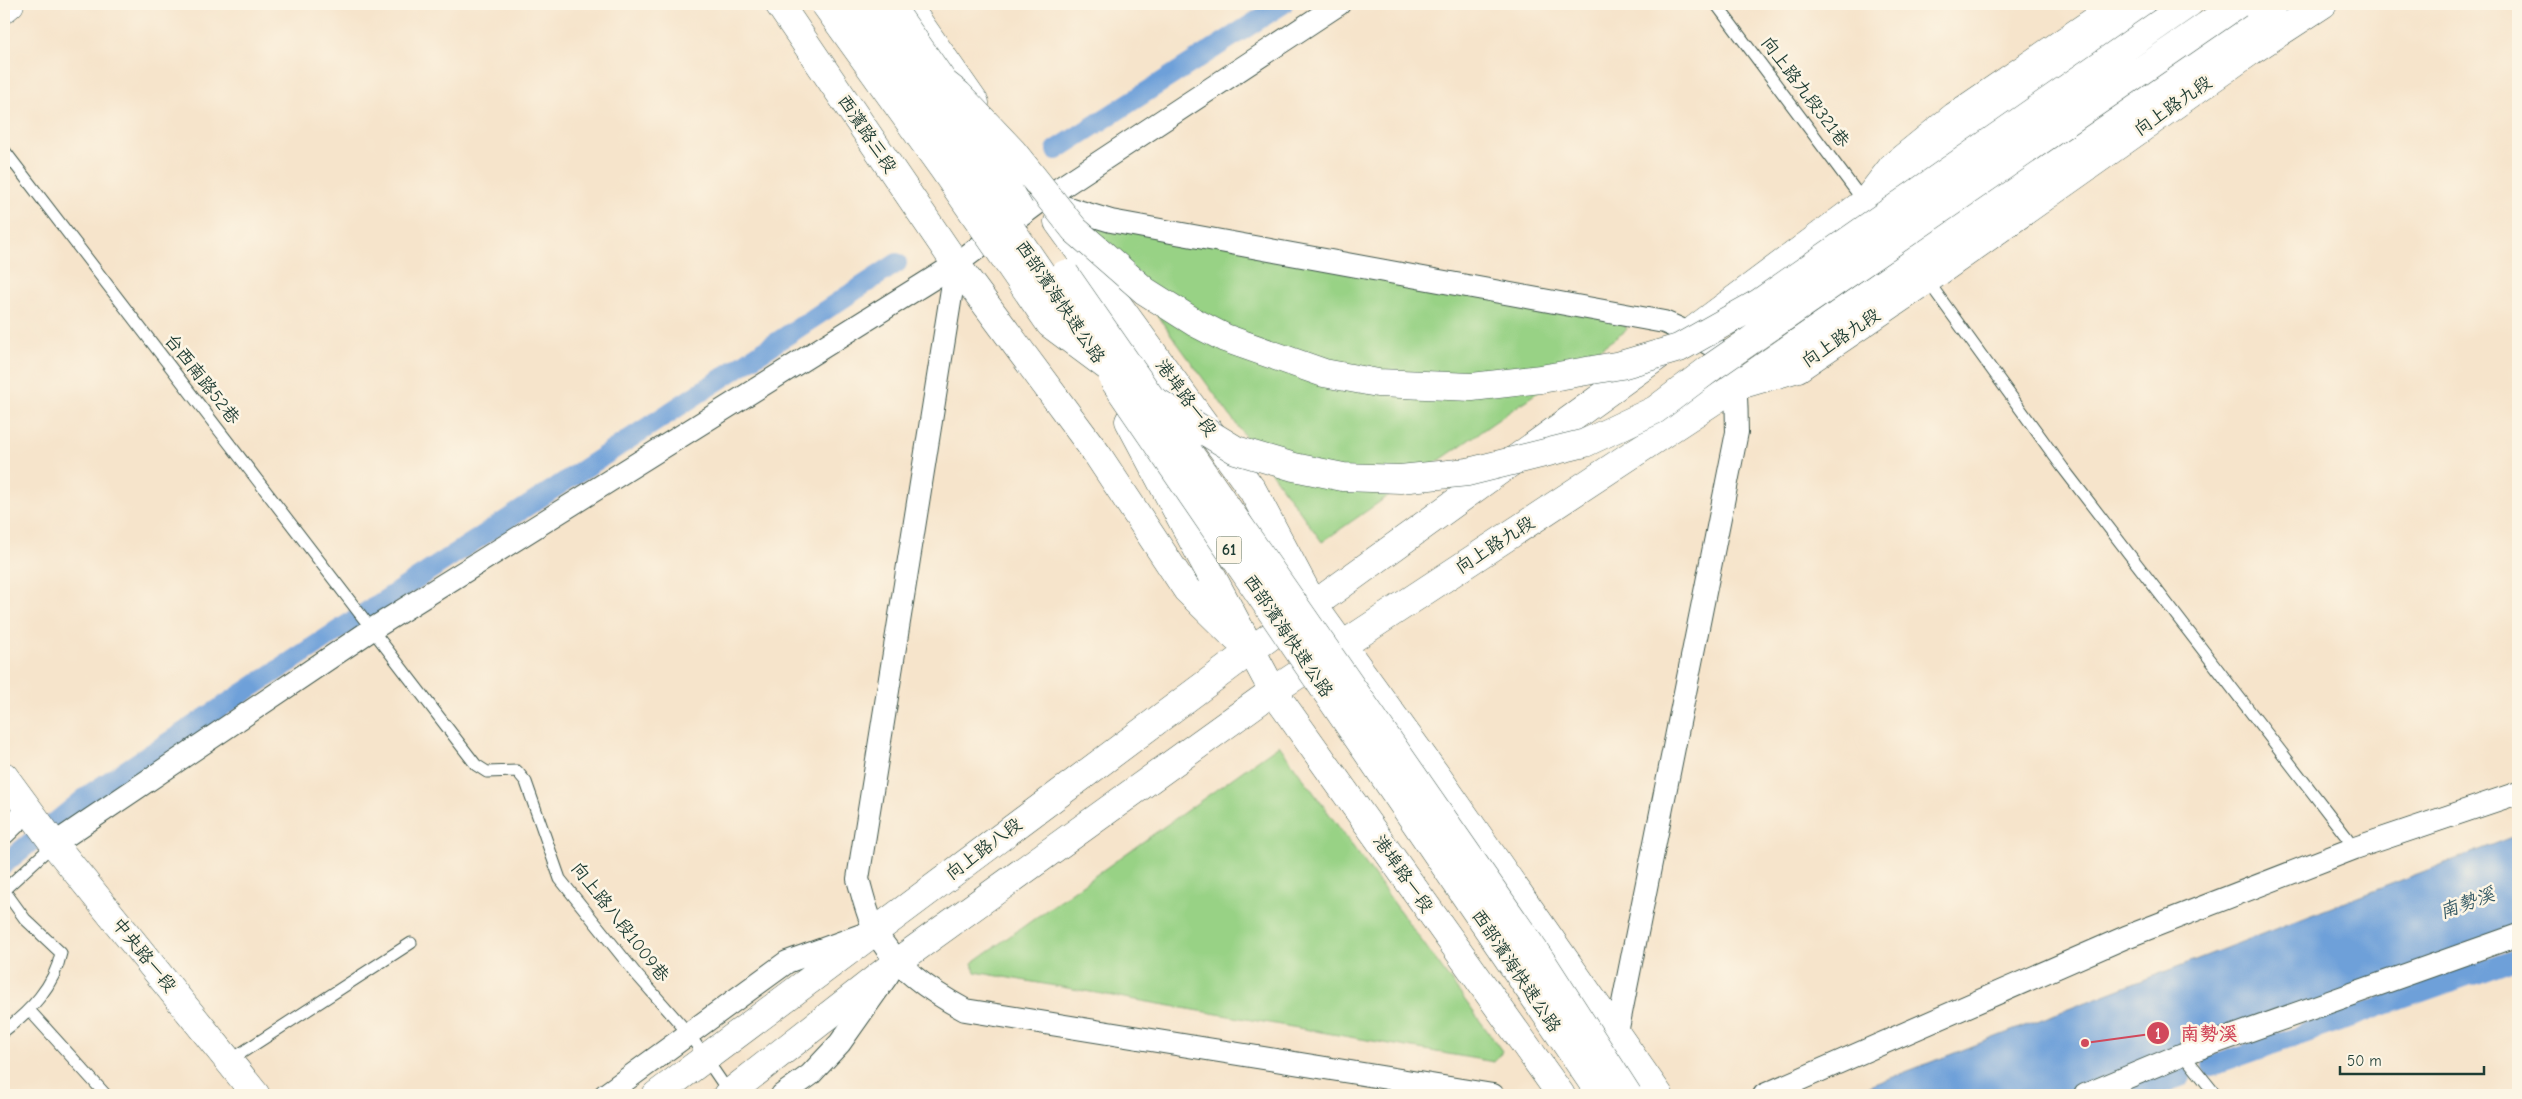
<svg xmlns="http://www.w3.org/2000/svg" width="2522" height="1099" viewBox="0 0 2522 1099" font-family="'Comic Neue','LXGW WenKai TC',sans-serif">
	<style>
		.green { fill: #98d285; stroke: #5c885c }
		.water { fill: #6ea0d9; stroke: #466e86 }
		.lines { fill: none; stroke-linecap: round; stroke-linejoin: round }
		.canal { stroke: #6ea0d9; stroke-width: 20 }
		.service-casing { stroke: #3f564b; stroke-width: 13 }
		.minor-casing { stroke: #3f564b; stroke-width: 24 }
		.tertiary-casing { stroke: #3f564b; stroke-width: 29 }
		.secondary-casing { stroke: #3f564b; stroke-width: 29 }
		.trunk-casing { stroke: #3f564b; stroke-width: 29 }
		.service { stroke: #fff; stroke-width: 11 }
		.minor { stroke: #fff; stroke-width: 22 }
		.tertiary { stroke: #fff; stroke-width: 28 }
		.secondary { stroke: #fff; stroke-width: 28 }
		.trunk { stroke: #fff; stroke-width: 28 }
		.trunk-bridge-casing { stroke: #3f564b; stroke-width: 29; stroke-linecap: butt }
		.trunk-bridge { stroke: #fff; stroke-width: 28 }
		.labels { text-anchor: middle; dominant-baseline: central; stroke-width: 5; stroke-linejoin: round; paint-order: stroke }
		.shield { fill: #fcf5e5; stroke: #617469; stroke-width: 1 }
		.shield-label { font-size: 16px; font-weight: bold; fill: #1f3d34 }
		.street-label { font-size: 18px; fill: #1f3d34; stroke: #fcf5e5 }
		.water-label { font-size: 19px; font-style: italic; fill: #375b66; stroke: #fcf5e5 }
		.leader { fill: none; stroke: #d1495b; stroke-width: 2 }
		.callout-dot { fill: #d1495b; stroke: #fcf5e5; stroke-width: 2 }
		.mark-label { font-size: 15px; text-anchor: middle; font-weight: bold; fill: #fff }
		.callout-label { font-size: 19px; text-anchor: middle; font-weight: bold; fill: #d1495b; stroke: #fcf5e5; stroke-width: 5; stroke-linejoin: round; paint-order: stroke }
	</style>
	<rect width="100%" height="100%" fill="#fcf5e5"/>
	<filter id="ink" filterUnits="userSpaceOnUse"><feTurbulence type="fractalNoise" baseFrequency=".02" numOctaves="2"/><feDisplacementMap in="SourceGraphic" scale="10" xChannelSelector="R" yChannelSelector="G"/><feConvolveMatrix kernelMatrix="1 2 1 2 8 2 1 2 1" color-interpolation-filters="sRGB"/></filter>
	<filter id="wash" filterUnits="userSpaceOnUse"><feTurbulence type="fractalNoise" baseFrequency=".0096" numOctaves="4" result="noise"/><feDisplacementMap in="SourceGraphic" scale="20" xChannelSelector="R" yChannelSelector="G"/><feGaussianBlur stdDeviation="1.12" result="paint"/><feColorMatrix in="noise" values="0 0 0 0 0 0 0 0 0 0 0 0 0 0 0 0 0 1.4 0 .05"/><feComposite in="paint" operator="in"/></filter>
	<g filter="url(#wash)">
		<rect width="100%" height="100%" fill="#f6e4cb"/>
		<!-- green -->
		<path class="green" d="M1100,221L1623,320L1627,330L1322,542L1095,230Z
			M1279,745L1502,1051L1494,1062L975,972L972,963Z"/>
		<!-- water -->
		<path class="water" d="M2518,835V941L2083,1095H1846Z"/>
		<g class="lines">
			<!-- canal -->
			<path class="canal" d="M1056,150L1283,4
				M4,864L91,793L897,263
				M2212,1066L2518,958
				M2130,1095L2181,1077"/>
		</g>
	</g>
	<g filter="url(#ink)">
		<g class="lines">
			<!-- service casing -->
			<g class="service-casing">
				<path id="service" d="M1716,4L1864,202
					M4,150L476,765L487,772L517,771L526,782L560,879L637,975L689,1034L730,1094
					M1927,280L2063,468L2355,848
					M4,890L25,919L61,953C54,987 30,1011 4,1031
					M4,890L54,844
					M30,1011L106,1095
					M2183,1054L2216,1095
					M229,1061L411,943"/>
			</g>
			<!-- minor casing -->
			<g class="minor-casing">
				<path id="minor" d="M1048,202L1111,221L1664,322C1678,328 1716,344 1724,357C1739,379 1736,407 1737,432L1617,1033
					M956,264L858,879C863,896 867,915 875,930C894,967 930,991 965,1010L1493,1095
					M4,833L29,809
					M54,844L371,630L956,264L1042,200L1339,4
					M605,1095L787,962L867,933
					M782,1095L810,1075L840,1043L888,975
					M1764,1095L2126,937L2355,848L2518,793
					M2085,1095L2183,1054L2518,935"/>
			</g>
			<!-- tertiary casing -->
			<g class="tertiary-casing">
				<path id="tertiary" d="M779,4L956,264L1097,454L1187,590L1236,638
					M906,4L975,103
					M4,9L10,4
					M1058,222L1253,491L1313,604
					M1129,421L1273,691L1561,1095
					M1297,589L1313,605L1439,779L1659,1095
					M4,776L54,844L256,1095"/>
			</g>
			<!-- secondary casing -->
			<g class="secondary-casing">
				<path id="secondary" d="M1695,329L1865,202L1892,167L1955,116L2119,4
					M656,1095L1250,651L1658,356
					M727,1095L897,962L1273,691L1736,386L1798,368L1927,280L2251,51L2323,4"/>
			</g>
			<!-- trunk casing -->
			<g class="trunk-casing">
				<path id="trunk" d="M1865,202L2141,4
					M1736,386L2167,85L2274,4"/>
			</g>
			<!-- service -->
			<use href="#service" class="service"/>
			<!-- minor -->
			<use href="#minor" class="minor"/>
			<!-- tertiary -->
			<use href="#tertiary" class="tertiary"/>
			<!-- secondary -->
			<use href="#secondary" class="secondary"/>
			<!-- trunk -->
			<use href="#trunk" class="trunk"/>
			<!-- trunk-bridge casing -->
			<g class="trunk-bridge-casing">
				<path id="trunk-bridge" d="M825,4L944,170L1050,324L1147,396L1236,450L1294,467L1343,477L1400,479L1468,472L1585,443L1655,410L1712,367L2238,4
					M857,4L1089,343
					M889,4L944,83L1020,210
					M944,83L958,94L1013,152L1075,230L1145,291L1194,322L1225,338L1324,373L1378,383L1472,387L1541,379L1621,365L1679,348L1759,303L2188,4
					M1065,274L1545,966L1628,1095
					M1113,379L1601,1095"/>
			</g>
			<!-- trunk-bridge -->
			<use href="#trunk-bridge" class="trunk-bridge"/>
		</g>
	</g>
	<g class="labels">
		<!-- shield labels -->
		<rect class="shield" x="1216.5" y="536.5" width="25" height="27" rx="4"/>
		<g class="shield-label">
			<text x="1229" y="550">61</text>
		</g>
		<!-- street labels -->
		<g class="street-label">
			<text transform="translate(1805 92) rotate(53)">向上路九段321巷</text>
			<text transform="translate(2173 106) rotate(-35)">向上路九段</text>
			<text transform="translate(867 134) rotate(56)">西濱路三段</text>
			<text transform="translate(1060 302) rotate(56)">西部濱海快速公路</text>
			<text transform="translate(1841 338) rotate(-34)">向上路九段</text>
			<text transform="translate(202 379) rotate(52)">台西南路52巷</text>
			<text transform="translate(1186 398) rotate(54)">港埠路一段</text>
			<text transform="translate(1495 545) rotate(-33)">向上路九段</text>
			<text transform="translate(1288 636) rotate(56)">西部濱海快速公路</text>
			<text transform="translate(984 849) rotate(-37)">向上路八段</text>
			<text transform="translate(1403 874) rotate(55)">港埠路一段</text>
			<text transform="translate(620 922) rotate(52)">向上路八段1009巷</text>
			<text transform="translate(144 955) rotate(51)">中央路一段</text>
			<text transform="translate(1516 971) rotate(56)">西部濱海快速公路</text>
		</g>
		<!-- water labels -->
		<g class="water-label">
			<text transform="translate(2467 903) rotate(-20)">南勢溪</text>
		</g>
	</g>
	<!-- callouts -->
	<path class="leader" d="M2085 1043L2158 1033"/>
	<g class="callout-dot">
		<circle cx="2085" cy="1043" r="5"/>
		<circle cx="2158" cy="1033" r="12"/>
	</g>
	<g class="mark-label">
		<text x="2158" y="1039">1</text>
	</g>
	<g class="callout-label">
		<text x="2209" y="1040">南勢溪</text>
	</g>
	<!-- margin -->
	<rect width="2522" height="1099" fill="none" stroke="#fcf5e5" stroke-width="20"/>
	<!-- scale -->
	<path d="M2340 1066v8h144v-8" fill="none" stroke="#1f3d34" stroke-width="2.5"/>
	<text x="2347" y="1066" font-size="15" fill="#1f3d34" stroke="#fcf5e5" stroke-width="4" paint-order="stroke">50 m</text>
</svg>
